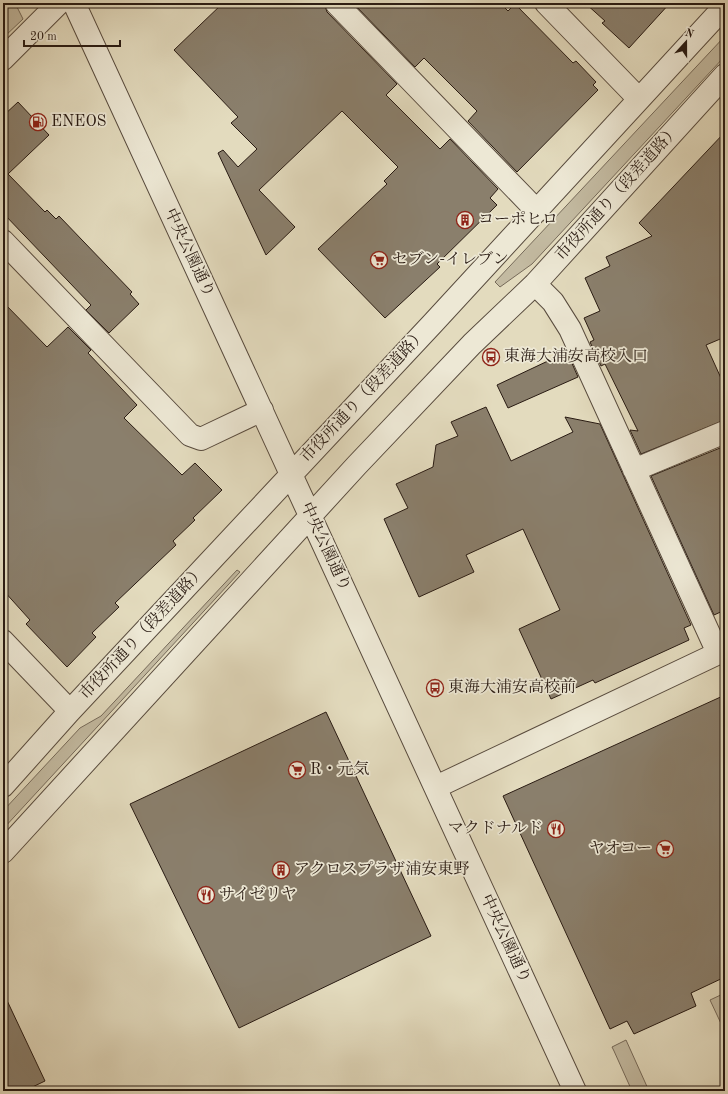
<svg xmlns="http://www.w3.org/2000/svg" width="728" height="1094" viewBox="0 0 728 1094" font-family="'Old Standard TT','Noto Serif JP',serif">
	<style>
		.green { fill: #c3baa1; stroke: #766a5a }
		.building { fill: #8a7f6c; stroke: #291b13 }
		.lines { fill: none; stroke-linecap: round; stroke-linejoin: round }
		.minor-casing { stroke: #584b3e; stroke-width: 24 }
		.minor { stroke: #ede8d5; stroke-width: 22 }
		.labels { text-anchor: middle; dominant-baseline: central; stroke-width: 3.5; stroke-linejoin: round; paint-order: stroke }
		.poi-label { font-size: 16px; fill: #291b13; stroke: #ede8d5; text-anchor: start }
		.street-label { font-size: 16px; fill: #291b13; stroke: #ede8d5 }
	</style>
	<rect width="100%" height="100%" fill="#e3dbbe"/>
	<filter id="stains"><feTurbulence type="fractalNoise" baseFrequency=".005" numOctaves="4"/><feColorMatrix values="0 0 0 0 .2 0 0 0 0 .09 0 0 0 0 .02 0 0 0 .5 -.17"/></filter>
	<radialGradient id="worn" r=".72"><stop offset=".6" stop-color="#630" stop-opacity="0"/><stop offset="1" stop-color="#630" stop-opacity=".3"/></radialGradient>
	<!-- green -->
	<path class="green" d="M3,3H15L23,19L3,38Z
		M725,36V56L532,264L500,287L495,282Z
		M237,570L240,572L3,829V811L80,728L101,716Z
		M725,993V1032L710,1000Z
		M626,1040L649,1091H632L614,1051L612,1047Z"/>
	<!-- building -->
	<path class="building" d="M223,3H324L327,12L397,84L386,95L440,149L450,139L498,189L490,198L497,205L437,264L440,267L385,318L318,249L387,184L384,181L398,167L342,111L259,190L295,227L266,255L218,153L223,150L238,167L257,149L231,123L238,117L174,50Z
		M353,3H500L508,11L515,4L573,63L576,61L596,82L593,85L598,90L517,172L468,121L477,111L424,58L415,67Z
		M585,3H670L629,48L602,23L605,21Z
		M18,102L49,135L8,174L45,212L47,210L56,219L59,216L132,292L130,294L139,304L109,333L86,310L91,305L3,213V116Z
		M725,132V337L706,345L725,387V420L641,454L630,430L638,431L605,364L601,366L590,342L594,340L584,318L600,311L585,278L610,266L606,257L652,236L639,223Z
		M3,302L47,347L68,327L91,350L88,353L137,405L124,418L182,475L195,463L222,490L193,518L195,520L173,541L176,545L115,603L119,607L92,633L96,637L67,667L26,624L30,620L3,590Z
		M567,352L578,377L508,408L497,385Z
		M486,407L511,461L573,432L565,417L600,424L691,625L684,628L689,640L595,683L593,680L551,699L519,629L560,610L523,529L466,555L474,572L419,597L384,519L408,508L396,484L433,467L436,445L458,436L451,422Z
		M725,446V610L714,615L651,476Z
		M725,695V977L691,993L696,1006L634,1034L627,1021L610,1029L503,796Z
		M326,712L431,936L239,1028L130,804Z
		M3,992L45,1081L24,1091H3Z"/>
	<g class="lines">
		<!-- minor casing -->
		<g class="minor-casing">
			<path id="minor" d="M74,3L575,1091
				M336,3L537,211
				M546,3L639,99
				M3,59L59,3
				M3,241L190,435L201,439L262,410
				M535,284L553,302L570,329L718,653
				M634,470L725,432
				M3,641L70,711
				M3,786L70,711L434,322L725,6
				M436,787L725,650
				M3,852L357,465L472,344L535,284L725,75"/>
		</g>
		<!-- minor -->
		<use href="#minor" class="minor"/>
	</g>
	<!-- icons -->
	<defs>
		<g id="fuel-ring" transform="scale(0.9)"><circle r="9.5" fill="#ede8d5" stroke="#8f2418" stroke-width="1.5"/><path d="M-5.5-6h7V0h2V4h1.3V-2.5L3-4.5l.8-.8L6-3V5H2.5V1h-1V6h-7ZM-4.2-4.7v3.2H.2V-4.7Z" fill="#8f2418"/></g>
		<g id="building-ring" transform="scale(0.9)"><circle r="9.5" fill="#ede8d5" stroke="#8f2418" stroke-width="1.5"/><path d="M-4-6H4V6H1V3H-1V6H-4ZM-2.5-4.3h1.7v1.8h-1.7ZM.8-4.3h1.7v1.8H.8ZM-2.5-1h1.7V.8h-1.7ZM.8-1h1.7V.8H.8Z" fill="#8f2418"/></g>
		<g id="supermarket-ring" transform="scale(0.9)"><circle r="9.5" fill="#ede8d5" stroke="#8f2418" stroke-width="1.5"/><path d="M-6-5.5h2.5l.6 2H6L4.5 2H-2.5L-4.4-4H-6ZM-1.5 3.2a1.3 1.3 0 1 0 .1 0ZM3 3.2a1.3 1.3 0 1 0 .1 0Z" fill="#8f2418"/></g>
		<g id="bus-ring" transform="scale(0.9)"><circle r="9.5" fill="#ede8d5" stroke="#8f2418" stroke-width="1.5"/><path d="M-5-6H5V4H4V6H2V4H-2V6H-4V4H-5ZM-3.5-4V0h7V-4ZM-3.5 1.2v1.5H-2V1.2ZM2 1.2v1.5H3.5V1.2Z" fill="#8f2418"/></g>
		<g id="restaurant-ring" transform="scale(0.9)"><circle r="9.5" fill="#ede8d5" stroke="#8f2418" stroke-width="1.5"/><path d="M-5-6h1v4h1v-4h1v4h1v-4h1v5L-1.5 .5V6h-2V.5L-5-1ZM5-6V6H3V1.5H1.5Q1.5-4 5-6Z" fill="#8f2418"/></g>
	</defs>
	<g fill-rule="evenodd">
		<use href="#fuel-ring" x="38" y="122"/>
		<use href="#building-ring" x="465" y="220"/>
		<use href="#supermarket-ring" x="379" y="260"/>
		<use href="#bus-ring" x="491" y="357"/>
		<use href="#bus-ring" x="435" y="688"/>
		<use href="#supermarket-ring" x="297" y="770"/>
		<use href="#restaurant-ring" x="556" y="829"/>
		<use href="#supermarket-ring" x="665" y="849"/>
		<use href="#building-ring" x="281" y="870"/>
		<use href="#restaurant-ring" x="206" y="895"/>
	</g>
	<g class="labels">
		<!-- poi labels -->
		<g class="poi-label">
			<text x="51" y="122">ENEOS</text>
			<text x="478" y="220">コーポヒロ</text>
			<text x="392" y="260">セブン-イレブン</text>
			<text x="504" y="357">東海大浦安高校入口</text>
			<text x="448" y="688">東海大浦安高校前</text>
			<text x="310" y="770">R・元気</text>
			<text x="543" y="829" text-anchor="end">マクドナルド</text>
			<text x="652" y="849" text-anchor="end">ヤオコー</text>
			<text x="294" y="870">アクロスプラザ浦安東野</text>
			<text x="219" y="895">サイゼリヤ</text>
		</g>
		<!-- street labels -->
		<g class="street-label">
			<text transform="translate(618 193) rotate(-48)">市役所通り（段差道路）</text>
			<text transform="translate(189 253) rotate(65)">中央公園通り</text>
			<text transform="translate(364 396) rotate(-47)">市役所通り（段差道路）</text>
			<text transform="translate(325 547) rotate(65)">中央公園通り</text>
			<text transform="translate(143 633) rotate(-47)">市役所通り（段差道路）</text>
			<text transform="translate(505 939) rotate(65)">中央公園通り</text>
		</g>
	</g>
	<!-- margin -->
	<rect width="728" height="1094" fill="none" stroke="#e3dbbe" stroke-width="16"/>
	<rect x="4" y="4" width="720" height="1086" fill="none" stroke="#291b13" stroke-width="2"/>
	<rect x="8" y="8" width="712" height="1078" fill="none" stroke="#291b13"/>
	<!-- north arrow -->
	<g transform="translate(686 42) rotate(21)" stroke="#ede8d5" stroke-width="3" paint-order="stroke">
	<path d="M0-3L7 15L0 10L-7 15Z" fill="#291b13"/>
	<text y="-6" font-size="11" font-weight="bold" text-anchor="middle" fill="#291b13">N</text>
	</g>
	<!-- scale -->
	<path d="M24 40v6h96v-6" fill="none" stroke="#291b13" stroke-width="2"/>
	<text x="30" y="40" font-size="12" fill="#291b13" stroke="#ede8d5" stroke-width="3" paint-order="stroke">20 m</text>
	<rect width="100%" height="100%" filter="url(#stains)"/>
	<rect width="100%" height="100%" fill="url(#worn)"/>
</svg>
